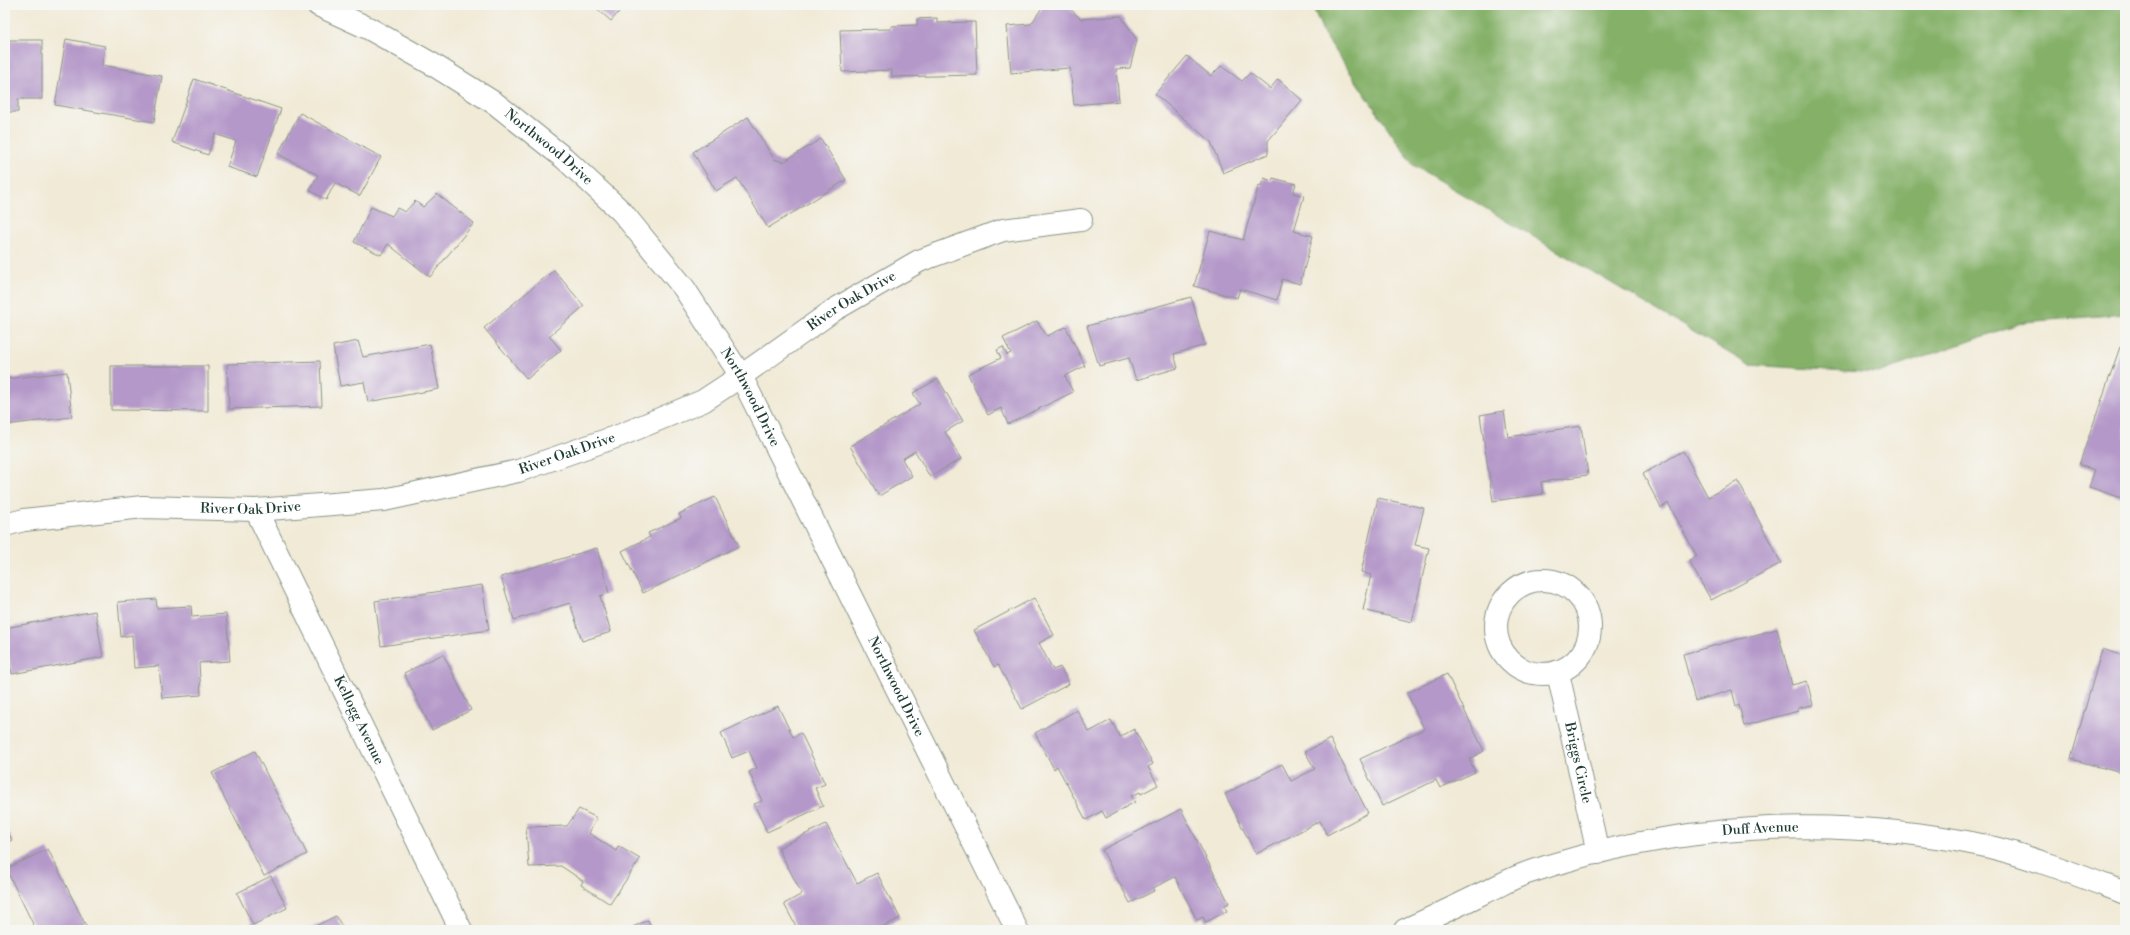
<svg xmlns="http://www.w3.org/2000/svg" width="2130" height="935" viewBox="0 0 2130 935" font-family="'Libre Bodoni',serif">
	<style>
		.forest { fill: #84b068; stroke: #52764e }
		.building { fill: #b498c9 }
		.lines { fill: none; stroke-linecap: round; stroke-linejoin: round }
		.street-casing { stroke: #889486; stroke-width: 24 }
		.secondary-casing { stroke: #889486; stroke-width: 24 }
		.street { stroke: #fff; stroke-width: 22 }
		.secondary { stroke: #fff; stroke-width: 22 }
		.labels { text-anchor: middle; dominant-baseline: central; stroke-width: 4; stroke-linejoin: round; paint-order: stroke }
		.street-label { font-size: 14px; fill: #1f3d34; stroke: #f6f6f2 }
	</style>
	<rect width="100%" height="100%" fill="#f6f6f2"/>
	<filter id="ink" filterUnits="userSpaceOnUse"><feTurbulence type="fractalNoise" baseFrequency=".025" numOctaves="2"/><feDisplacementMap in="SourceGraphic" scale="8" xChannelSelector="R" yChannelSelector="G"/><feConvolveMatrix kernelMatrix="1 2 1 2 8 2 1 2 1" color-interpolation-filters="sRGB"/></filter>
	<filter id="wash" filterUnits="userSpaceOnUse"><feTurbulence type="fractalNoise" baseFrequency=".012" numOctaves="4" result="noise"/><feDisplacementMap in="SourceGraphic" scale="16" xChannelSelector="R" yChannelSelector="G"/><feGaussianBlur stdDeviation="0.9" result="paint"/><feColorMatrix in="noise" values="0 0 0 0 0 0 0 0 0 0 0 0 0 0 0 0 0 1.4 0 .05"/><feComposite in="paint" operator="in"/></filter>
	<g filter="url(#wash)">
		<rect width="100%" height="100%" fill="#f1ead7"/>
		<!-- forest -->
		<path class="forest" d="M1312,5H2125V314L2024,322L1878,373L1749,365L1413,165L1324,34Z"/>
		<g id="blocks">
			<!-- building -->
			<path class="building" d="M593,5H625L611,21Z
				M1044,5H1066L1081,19L1121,16L1137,40L1130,68L1116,69L1119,101L1074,105L1070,68L1011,73L1007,26L1031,24Z
				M937,18V23L975,22L977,75L892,77V70L842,72L840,30L891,29V26L917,25V19Z
				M66,39L105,46L102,65L162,76L154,122L55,105Z
				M5,40H42V99H18V112H5Z
				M1187,56L1211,76L1221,66L1242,81L1250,73L1270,89L1278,79L1302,100L1268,141V154L1223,173L1211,142L1155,94Z
				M194,79L281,109L257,177L227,167L236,141L215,134L208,155L172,142Z
				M300,113L381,157L360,196L335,183L326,200L310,190L318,175L278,154Z
				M748,117L774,159L783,162L821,139L846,180L768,228L737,178L716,191L693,152Z
				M1264,178L1272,181L1273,178L1296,184L1293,193L1304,196L1294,231L1313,236L1300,284L1282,279L1277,300L1240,289L1237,298L1194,286L1210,231L1243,240L1259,185L1261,186Z
				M437,194L474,223L430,277L388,244L381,255L354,242L371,207L392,216L397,208L405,212L415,201L423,207Z
				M554,270L584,306L549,336L561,350L527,379L484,328Z
				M1191,297L1205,345L1174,354L1178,368L1136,380L1129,358L1099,366L1087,326Z
				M1037,321L1047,336L1066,327L1085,366L1065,376L1073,392L1008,424L1001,408L988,415L968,374L1001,358L997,350L1003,347L1007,355L1011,353L1003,338Z
				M358,341L363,357L430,344L439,389L368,402L364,382L340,386L333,346Z
				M2120,347L2125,349V499L2089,487L2095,470L2079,465Z
				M320,361L322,406L229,409L227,364Z
				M111,366H208V411L111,410Z
				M67,372L72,417L5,425V379Z
				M938,379L963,421L945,432L961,459L930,477L915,451L902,459L912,476L879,496L850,446L920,404L913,393Z
				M1504,411L1508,437L1581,426L1588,475L1541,482L1543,494L1493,501L1480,415Z
				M1683,451L1708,497L1738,481L1781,563L1711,600L1689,561L1697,556L1668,503L1661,508L1643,474Z
				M715,497L739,546L643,593L622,551L650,537L648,533L681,518L679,514Z
				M1378,498L1424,508L1415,545L1429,548L1412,622L1363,610L1371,575L1361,572Z
				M597,548L609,593L600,596L611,632L582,641L570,603L514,620L501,577Z
				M482,585L489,630L381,646L375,601Z
				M1034,598L1054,635L1039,643L1053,670L1060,667L1069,684L1022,709L998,665L994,667L974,630Z
				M156,599L157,608L191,606L192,617L226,614L230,661L199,663L201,695L162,698L159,666L134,668L132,635L121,637L118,602Z
				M95,611L103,657L12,674L5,638V628Z
				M1777,629L1792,685L1807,681L1813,705L1798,708V711L1744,726L1739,705L1736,706L1732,690L1695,701L1683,654Z
				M2102,649L2125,656V774L2071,759Z
				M443,654L471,710L432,730L404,673Z
				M1447,674L1484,751L1469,759L1475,772L1440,788L1436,780L1382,806L1360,759L1424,729L1407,693Z
				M778,706L793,737L801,733L825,784L815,788L823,806L767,832L754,804L762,801L749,772L757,768L749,751L732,758L721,733Z
				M1077,710L1089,732L1111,720L1120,737L1134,729L1153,764L1148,767L1158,785L1141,794L1140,792L1131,796L1135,802L1106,818L1102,811L1086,820L1057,766L1054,769L1035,733Z
				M1330,739L1368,813L1327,835L1320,821L1256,854L1225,794L1282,764L1291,781L1315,769L1305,752Z
				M255,751L307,854L264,876L212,773Z
				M579,809L597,818L589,833L616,851L618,846L640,859L610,904L581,885L583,881L561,866L529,867L526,827L567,826Z
				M1181,809L1229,903L1224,906L1227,911L1206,922L1203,917L1197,920L1175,877L1153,888L1154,891L1130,903L1102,850Z
				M826,824L857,883L877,873L900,918L877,930H798L784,904L802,894L778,848Z
				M5,826L12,840L5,844Z
				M48,849L88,930H36L6,869Z
				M271,876L287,908L253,925L237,893Z
				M336,916L344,930H307Z
				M648,920L652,930H626Z"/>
		</g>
	</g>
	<g filter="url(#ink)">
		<use href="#blocks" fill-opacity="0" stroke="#889486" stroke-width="1"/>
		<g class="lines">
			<!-- street casing -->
			<g class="street-casing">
				<g id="street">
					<path id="s1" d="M318,5L368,28L432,64L496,104L564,158L622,212L684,288L741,376L1017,930"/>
					<path id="s2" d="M256,510L461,930"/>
					<path id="s3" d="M5,525L24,520L143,507L256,510L384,500L518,471L621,435L703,401L741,376L834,310L919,261L1003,230L1081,220"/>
					<circle cx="1543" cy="627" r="47"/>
					<path id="s4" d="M1558,673L1598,853"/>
				</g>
			</g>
			<!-- secondary casing -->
			<g class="secondary-casing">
				<g id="secondary">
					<path id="s5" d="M1405,930C1431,918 1457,906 1483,893C1497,887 1510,879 1524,874C1672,823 1834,814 1986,846C2033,857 2080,876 2125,893"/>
				</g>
			</g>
			<!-- street -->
			<use href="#street" class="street"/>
			<!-- secondary -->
			<use href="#secondary" class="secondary"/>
		</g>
	</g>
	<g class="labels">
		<!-- street labels -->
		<g class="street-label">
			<text stroke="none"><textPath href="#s1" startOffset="272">Northwood Drive</textPath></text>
			<text stroke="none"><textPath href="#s3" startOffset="895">River Oak Drive</textPath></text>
			<text stroke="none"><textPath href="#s1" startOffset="596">Northwood Drive</textPath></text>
			<text stroke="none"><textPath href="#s3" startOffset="570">River Oak Drive</textPath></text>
			<text stroke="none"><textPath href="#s3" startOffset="247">River Oak Drive</textPath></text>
			<text stroke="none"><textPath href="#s1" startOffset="920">Northwood Drive</textPath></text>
			<text stroke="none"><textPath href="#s2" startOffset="234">Kellogg Avenue</textPath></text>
			<text stroke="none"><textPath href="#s4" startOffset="92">Briggs Circle</textPath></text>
			<text stroke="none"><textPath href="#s5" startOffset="373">Duff Avenue</textPath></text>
		</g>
	</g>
	<!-- margin -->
	<rect width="2130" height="935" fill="none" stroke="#f6f6f2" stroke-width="20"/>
</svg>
